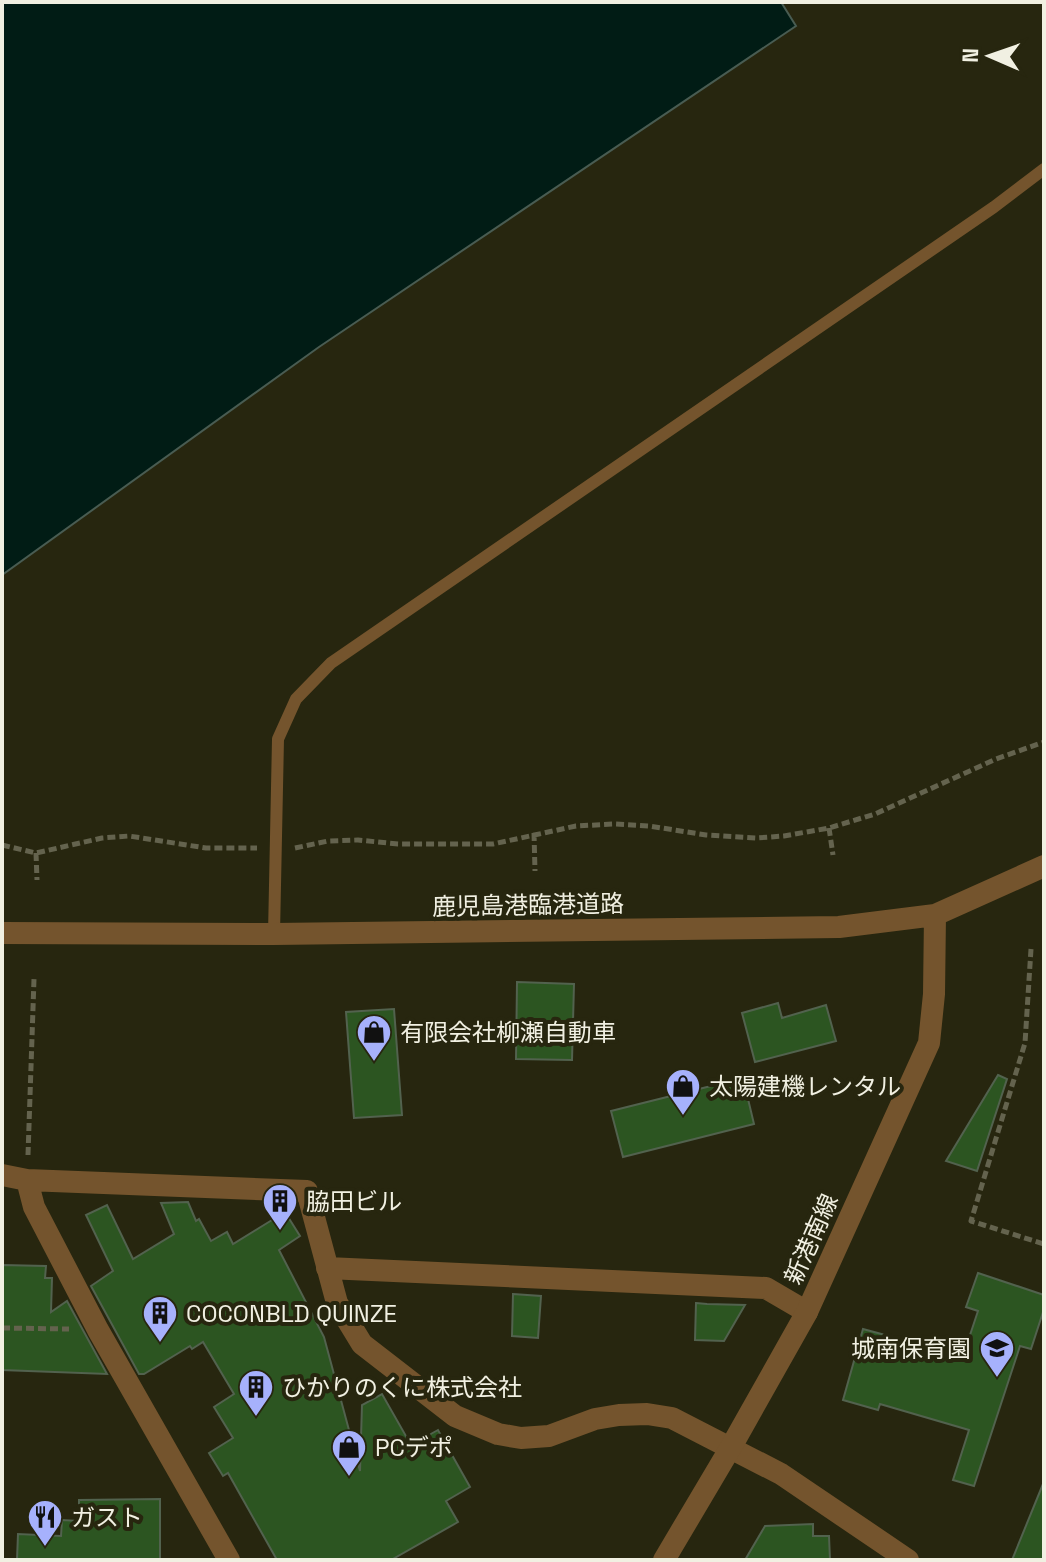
<svg xmlns="http://www.w3.org/2000/svg" width="1046" height="1562" viewBox="0 0 1046 1562" font-family="'Space Grotesk','Noto Sans JP',sans-serif">
	<style>
		.water { fill: #011c15; stroke: #495c52; stroke-width: 2 }
		.building { fill: #2c5521; stroke: #52624e; stroke-width: 2 }
		.lines { fill: none; stroke-linecap: round; stroke-linejoin: round }
		.path { stroke: #64634e; stroke-width: 5; stroke-dasharray: 8 4; stroke-linecap: butt }
		.service { stroke: #74542d; stroke-width: 12 }
		.minor { stroke: #74542d; stroke-width: 22 }
		.tertiary { stroke: #74542d; stroke-width: 22 }
		.labels { text-anchor: middle; dominant-baseline: central; stroke-width: 8; stroke-linejoin: round; paint-order: stroke }
		.street-label { font-size: 24px; fill: #f1f0e2; stroke: #27260f }
		.poi-label { font-size: 24px; fill: #f1f0e2; stroke: #27260f; text-anchor: start }
	</style>
	<rect width="100%" height="100%" fill="#27260f"/>
	<!-- water -->
	<path class="water" d="M2,2H781L796,26L319,347L2,575Z"/>
	<!-- building -->
	<path class="building" d="M517,982L574,984L572,1060L516,1059Z
		M778,1003L782,1018L826,1005L836,1041L755,1062L742,1013Z
		M394,1009L402,1115L354,1118L346,1012Z
		M998,1075L1007,1079L977,1171L946,1161Z
		M743,1078L754,1124L623,1157L611,1111Z
		M188,1202L196,1221L199,1219L211,1241L227,1232L233,1244L285,1212L300,1236L279,1250L324,1337L360,1471L362,1405L382,1394L411,1445L438,1430L470,1487L446,1501L458,1522L391,1560H277L228,1473L223,1476L209,1453L233,1438L214,1407L234,1394L203,1342L192,1349L190,1346L144,1374H139L91,1286L113,1271L86,1215L107,1205L133,1259L174,1234L161,1203Z
		M2,1265L46,1266L45,1278H52L51,1312L67,1301L107,1374L2,1370Z
		M978,1273L1044,1295V1309L1031,1349L1020,1346L974,1486L953,1480L969,1430L880,1404L878,1410L843,1400L863,1329L963,1356L978,1311L966,1307Z
		M513,1294L541,1296L538,1338L512,1336Z
		M696,1303L707,1304L745,1305L724,1341L695,1340Z
		M1043,1484L1044,1560H1012Z
		M160,1499V1560H17L18,1534L61,1536L62,1520L79,1521V1500Z
		M813,1524V1536H829L830,1560H745L765,1526Z"/>
	<g class="lines">
		<!-- path -->
		<path class="path" d="M829,828L833,855
			M534,833L535,871
			M2,845L36,853L102,838L129,836L206,848H257
			M295,848L328,841L358,840L398,844H493L576,826L614,824L649,826L706,835L756,838L784,836L829,828L875,814L996,759L1044,742
			M36,853L37,880
			M1031,949L1025,1043L971,1221L1044,1244
			M28,1155L34,979
			M2,1328L69,1329"/>
		<!-- service -->
		<path class="service" d="M274,934L278,739L296,699L331,663L994,207L1044,169"/>
		<!-- minor -->
		<path class="minor" d="M2,1175L27,1180L307,1191L337,1303L362,1344L455,1416L498,1434L521,1438L549,1436L595,1419L619,1415L647,1414L672,1418L781,1474L908,1560
			M27,1180L34,1207L98,1330L229,1560
			M327,1268L766,1288L807,1312"/>
		<!-- tertiary -->
		<path class="tertiary" d="M2,933L274,934L839,927L935,915L1044,866
			M664,1560L731,1447L807,1312L929,1043L934,994L935,915"/>
	</g>
	<!-- icons -->
	<defs>
		<g id="shop-pin" transform="scale(1.8)"><path d="M0 17L-7.5 6A9.5 9.5 0 1 1 7.5 6Z" fill="#a6b1fc" stroke="#27260f"/><path d="M-5-2.5h2.3a2.7 3.5 0 0 1 5.4 0H5L5.5 6h-11ZM-1.5-2.5h3a1.5 2.3 0 0 0-3 0Z" fill="#111"/></g>
		<g id="building-pin" transform="scale(1.8)"><path d="M0 17L-7.5 6A9.5 9.5 0 1 1 7.5 6Z" fill="#a6b1fc" stroke="#27260f"/><path d="M-4-6H4V6H1V3H-1V6H-4ZM-2.5-4.3h1.7v1.8h-1.7ZM.8-4.3h1.7v1.8H.8ZM-2.5-1h1.7V.8h-1.7ZM.8-1h1.7V.8H.8Z" fill="#111"/></g>
		<g id="school-pin" transform="scale(1.8)"><path d="M0 17L-7.5 6A9.5 9.5 0 1 1 7.5 6Z" fill="#a6b1fc" stroke="#27260f"/><path d="M0-5L7-2L0 1L-7-2ZM-4 1L0 2.5L4 1V4Q0 6-4 4Z" fill="#111"/></g>
		<g id="restaurant-pin" transform="scale(1.8)"><path d="M0 17L-7.5 6A9.5 9.5 0 1 1 7.5 6Z" fill="#a6b1fc" stroke="#27260f"/><path d="M-5-6h1v4h1v-4h1v4h1v-4h1v5L-1.5 .5V6h-2V.5L-5-1ZM5-6V6H3V1.5H1.5Q1.5-4 5-6Z" fill="#111"/></g>
	</defs>
	<g fill-rule="evenodd">
		<use href="#shop-pin" x="374" y="1032"/>
		<use href="#shop-pin" x="683" y="1086"/>
		<use href="#building-pin" x="280" y="1201"/>
		<use href="#building-pin" x="160" y="1313"/>
		<use href="#school-pin" x="997" y="1348"/>
		<use href="#building-pin" x="256" y="1387"/>
		<use href="#shop-pin" x="349" y="1447"/>
		<use href="#restaurant-pin" x="45" y="1517"/>
	</g>
	<g class="labels">
		<!-- street labels -->
		<g class="street-label">
			<text transform="translate(528 905) rotate(-1)">鹿児島港臨港道路</text>
			<text transform="translate(811 1239) rotate(-66)">新港南線</text>
		</g>
		<!-- poi labels -->
		<g class="poi-label">
			<text x="400" y="1032">有限会社柳瀬自動車</text>
			<text x="709" y="1086">太陽建機レンタル</text>
			<text x="306" y="1201">脇田ビル</text>
			<text x="186" y="1313">COCONBLD QUINZE</text>
			<text x="971" y="1348" text-anchor="end">城南保育園</text>
			<text x="282" y="1387">ひかりのくに株式会社</text>
			<text x="375" y="1447">PCデポ</text>
			<text x="71" y="1517">ガスト</text>
		</g>
	</g>
	<!-- border -->
	<rect width="1046" height="1562" fill="none" stroke="#f1f0e2" stroke-width="8"/>
	<!-- north arrow -->
	<g transform="translate(990 56) rotate(272)" stroke="#27260f" stroke-width="6" paint-order="stroke">
	<path d="M0-6L14 30L0 20L-14 30Z" fill="#f1f0e2"/>
	<text y="-12" font-size="22" font-weight="bold" text-anchor="middle" fill="#f1f0e2">N</text>
	</g>
</svg>
